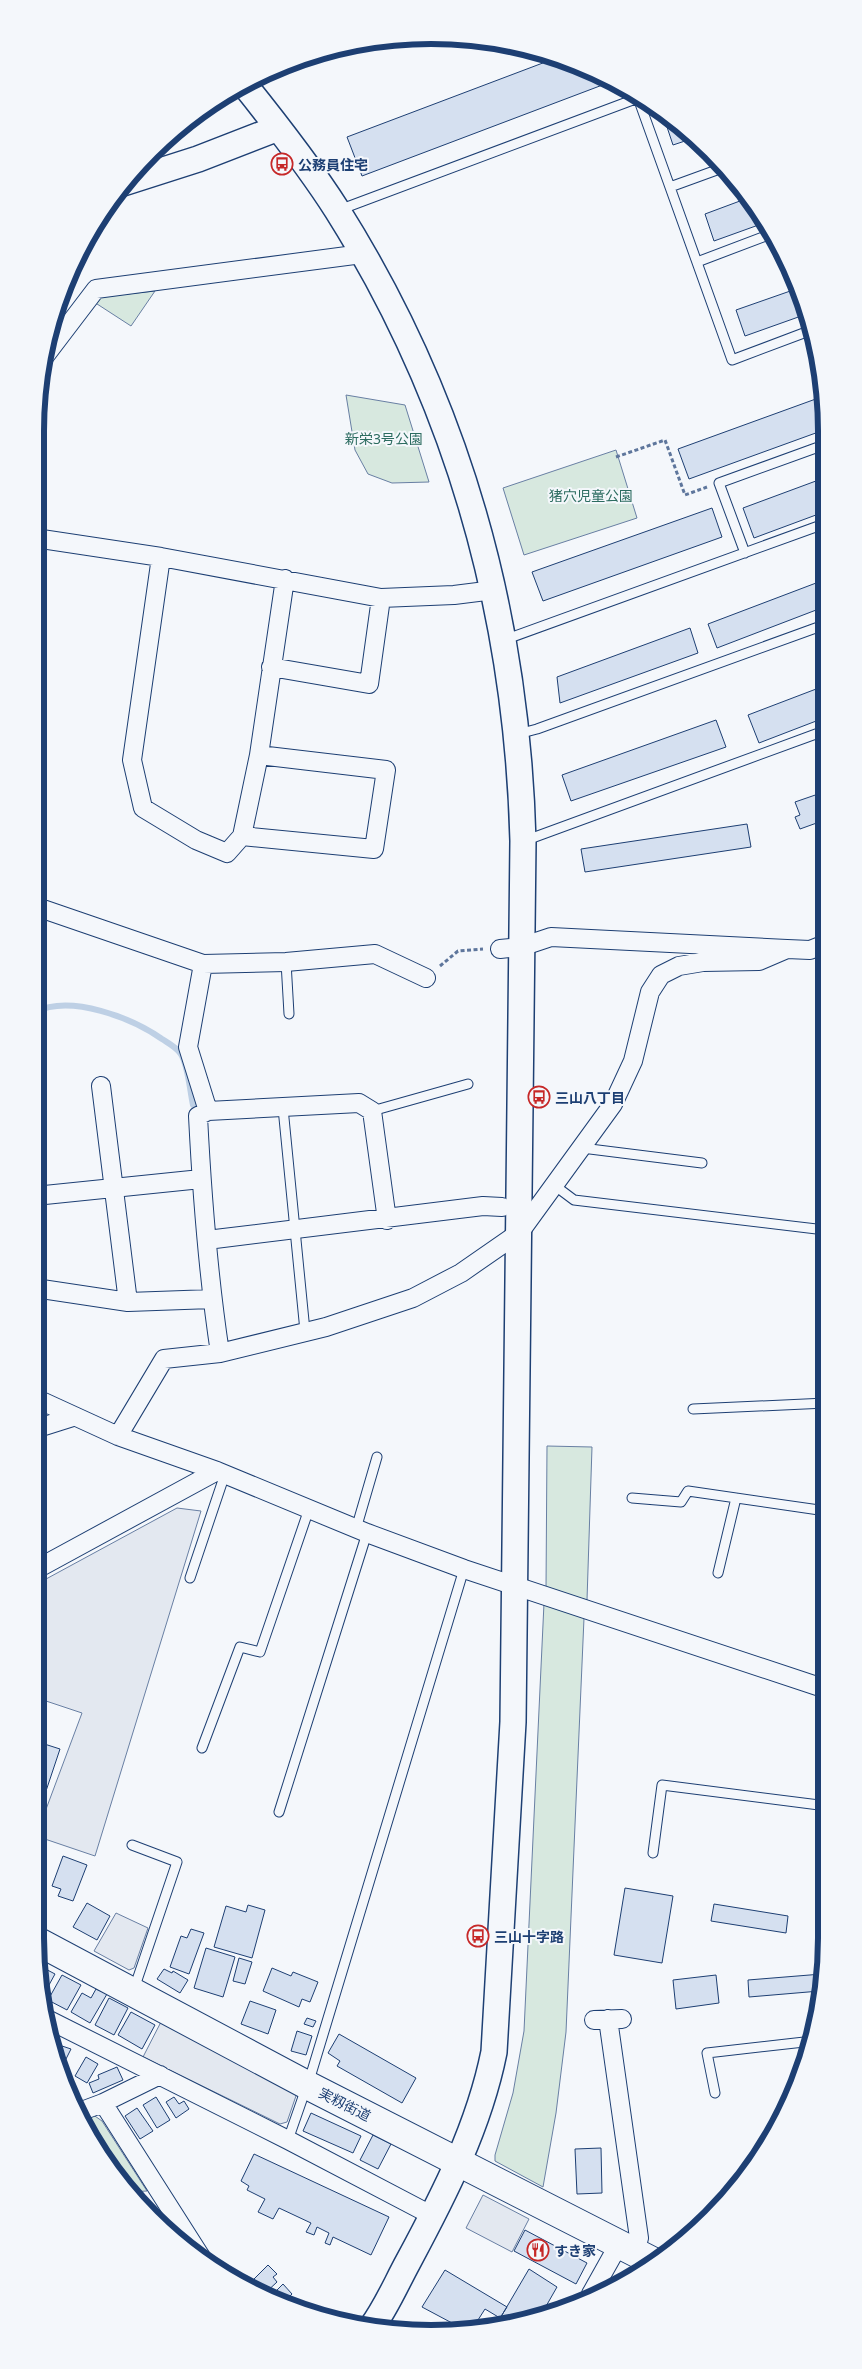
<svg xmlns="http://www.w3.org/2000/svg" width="862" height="2369" viewBox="0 0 862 2369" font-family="'Noto Sans','Noto Sans JP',sans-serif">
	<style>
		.green { fill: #d7e8df; stroke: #687fa3 }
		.parking { fill: #e3e8f0; stroke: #687fa3 }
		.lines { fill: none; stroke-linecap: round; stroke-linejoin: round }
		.stream { stroke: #bed0e5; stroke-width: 6 }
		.building { fill: #d5e0f0; stroke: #1d3f73 }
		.lane-casing { stroke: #1d3f73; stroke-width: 11 }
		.street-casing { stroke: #1d3f73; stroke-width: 20 }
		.secondary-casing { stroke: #1d3f73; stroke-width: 28 }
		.primary-casing { stroke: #1d3f73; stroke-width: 30 }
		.path { stroke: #5e769c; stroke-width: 3; stroke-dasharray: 4 2.5; stroke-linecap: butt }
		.lane { stroke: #f4f7fb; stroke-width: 9 }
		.street { stroke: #f4f7fb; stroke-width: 18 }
		.secondary { stroke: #f4f7fb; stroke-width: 25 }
		.primary { stroke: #f4f7fb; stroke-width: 28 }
		.labels { text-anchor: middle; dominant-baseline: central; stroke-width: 4; stroke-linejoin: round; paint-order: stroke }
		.poi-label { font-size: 14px; font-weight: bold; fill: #1d3f73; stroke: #f4f7fb; text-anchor: start }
		.park-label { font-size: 14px; fill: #2c6c60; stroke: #f4f7fb }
		.street-label { font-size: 14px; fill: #1d3f73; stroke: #f4f7fb }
		.rim { fill: none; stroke: #1d3f73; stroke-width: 6 }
	</style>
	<rect width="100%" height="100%" fill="#f4f7fb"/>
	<!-- green -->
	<path class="green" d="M155,291L131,326L94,302L99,297Z
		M346,395L405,405L429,482L392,483L368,474L355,450Z
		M616,450L637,518L524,555L503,488Z
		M547,1446L592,1447L587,1600L546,1589Z
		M544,1603L584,1618L566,2032L556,2113L543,2187L495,2161V2155L513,2093L524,2031Z
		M92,2114L102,2121L147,2191L129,2192L83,2118Z"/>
	<!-- parking -->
	<path class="parking" d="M177,1508L201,1511L95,1856L36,1836L82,1713L40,1699L43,1683L35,1681V1585Z
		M116,1913L148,1928L134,1968L129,1970L94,1951Z
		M163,2018L298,2090L287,2122L280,2124L143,2057Z
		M483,2195L529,2219L512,2252L466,2228Z"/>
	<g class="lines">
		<!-- stream -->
		<path class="stream" d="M35,1012C71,994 132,1018 162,1039C168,1043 176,1047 180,1053C188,1063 190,1092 193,1105"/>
	</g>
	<!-- building -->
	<path class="building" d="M556,58L613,81L362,176L347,137Z
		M664,118H665L691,139L673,145Z
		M748,198L764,223L714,241L705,214Z
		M796,289L804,315L745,336L736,310Z
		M824,396V430L689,479L678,449Z
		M824,478V512L754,538L743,508Z
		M712,508L722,537L543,601L532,572Z
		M824,580V607L717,648L708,624Z
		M690,628L698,653L560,703L557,677Z
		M824,686V718L759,743L748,715Z
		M716,720L726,747L571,801L562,775Z
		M824,792L825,820L800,829L795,817L800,815L795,802Z
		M747,824L751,847L585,872L581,849Z
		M35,1741L60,1749L46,1791L35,1788Z
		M35,1792L45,1796L35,1825Z
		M63,1856L87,1865L73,1901L58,1896L61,1889L52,1886Z
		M625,1888L673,1896L662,1963L614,1955Z
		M87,1903L110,1916L97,1940L73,1927Z
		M714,1904L788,1916L786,1933L711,1921Z
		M248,1905L265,1910L252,1958L214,1947L226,1906L246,1912Z
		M191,1929L204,1933L189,1974L170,1967L181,1936L187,1938Z
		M206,1948L235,1957L223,1997L194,1988Z
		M239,1958L252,1962L245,1984L233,1981Z
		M38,1965L55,1974L43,1996L41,1995Z
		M272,1968L291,1976L293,1972L318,1982L310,2002L302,1999L299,2007L263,1991Z
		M164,1969L172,1973L173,1971L188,1980L180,1993L157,1979Z
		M822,1974L820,1991L749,1997L748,1980Z
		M62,1975L81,1985L67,2010L48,2000Z
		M716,1975L719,2003L676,2009L673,1980Z
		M96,1989L107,1994L90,2023L71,2012L82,1993L91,1998Z
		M109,1998L128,2008L114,2035L95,2025Z
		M250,2001L276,2010L268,2034L241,2024Z
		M131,2012L155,2025L142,2049L118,2035Z
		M307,2018L316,2021L313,2027L304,2024Z
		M297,2031L312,2036L306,2055L291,2051Z
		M339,2034L416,2078L402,2103L337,2066L340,2061L328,2053Z
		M53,2043L71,2049L60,2071L52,2046Z
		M86,2057L98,2064L87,2083L75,2076Z
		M117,2067L123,2080L93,2093L89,2083L99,2079L98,2075Z
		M69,2076L79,2098L72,2101L62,2079Z
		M156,2097L170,2120L157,2128L143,2105Z
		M174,2097L179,2104L184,2101L189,2109L176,2118L166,2102Z
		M137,2108L153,2131L140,2139L125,2116Z
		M311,2113L361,2136L353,2153L303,2131Z
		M373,2135L391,2144L378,2169L360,2160Z
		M601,2148L602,2193L577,2194L575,2149Z
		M254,2154L389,2217L371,2255L333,2237L330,2245L325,2243L329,2233L317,2227L314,2235L306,2232L311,2223L279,2208L273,2219L258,2212L265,2199L247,2190L249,2186L241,2181Z
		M525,2230L587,2263L576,2284L514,2251Z
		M268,2265L277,2274L273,2277L277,2282L263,2295L256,2293L249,2289L256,2283L253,2280Z
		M529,2269L557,2287L541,2315L532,2310L523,2322L495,2327Z
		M445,2270L507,2307L500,2318L485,2309L471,2331H467L422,2307Z
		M624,2271L633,2275L618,2282Z
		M283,2284L292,2294L288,2298L292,2302L290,2303L270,2297Z"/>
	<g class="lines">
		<!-- lane casing -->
		<g class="lane-casing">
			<path id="lane" d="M670,187L725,167
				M339,210L638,98L732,360L809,331
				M697,262L771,234
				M745,553L719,483L824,445
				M504,640L824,524
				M518,734L537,729L824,625
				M524,841L824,731
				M286,962L289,1014
				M283,1108L305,1331
				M372,1111L468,1084
				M582,1148L702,1163
				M554,1185L574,1200L825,1230
				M693,1409L826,1403
				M632,1498L681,1502L688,1491L826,1511
				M356,1529L377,1457
				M718,1573L736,1498
				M190,1578L225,1474
				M202,1748L240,1647L260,1652L309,1509
				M279,1812L367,1533
				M132,1845L177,1862L134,1989
				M653,1853L662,1785L827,1806
				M715,2093L707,2053L813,2041
				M288,2140L312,2071L464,1569"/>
		</g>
		<!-- street casing -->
		<g class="street-casing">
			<path id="street" d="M45,356L96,289L362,254
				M35,538L161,557L381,598L454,595L494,590
				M161,557L132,760L143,808L196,840L227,853L242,836L259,755L285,579
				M271,667L369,684L381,598
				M242,836L374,849L386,770L259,755
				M35,887V914
				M37,907L203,964L286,962L375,954L426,978
				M500,949L521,947L551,937L787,949L810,950L825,944
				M203,964L188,1047L208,1111L359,1103L372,1111L387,1220
				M101,1086L128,1302
				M208,1111L198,1116C202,1195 208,1274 220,1353
				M35,1196L201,1179
				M207,1240L483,1206L502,1207
				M35,1288L128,1302L212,1299
				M35,1398L118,1436L217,1471L367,1533L464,1569L826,1689
				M35,1429L73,1417
				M118,1436L164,1359L220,1353L326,1327L413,1298L461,1273L520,1232L613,1104L633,1061L650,992L661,975L679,966L703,962L759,961L787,949
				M35,1570L217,1471
				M43,2017L288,2140L433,2216
				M608,2019L639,2238L635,2253
				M594,2020L622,2019
				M103,2103L203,2260
				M79,2112L103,2103L160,2075
				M591,2294L619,2244"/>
		</g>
		<!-- secondary casing -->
		<g class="secondary-casing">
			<path id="secondary" d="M243,83C276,124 309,166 337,210C458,402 517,615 523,841L513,1722L494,2052C479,2127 444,2195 408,2262C396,2284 386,2308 371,2328
				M123,183L198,159L278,128"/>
		</g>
		<!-- primary casing -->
		<g class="primary-casing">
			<path id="primary" d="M35,1940L307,2085L656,2263"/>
		</g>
		<!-- path -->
		<path class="path" d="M616,457L665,440L685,495L707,487
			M440,966L458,951L483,949"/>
		<!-- lane -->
		<use href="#lane" class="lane"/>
		<!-- street -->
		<use href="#street" class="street"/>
		<!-- secondary -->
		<use href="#secondary" class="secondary"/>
		<!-- primary -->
		<use href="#primary" class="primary"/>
	</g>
	<!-- icons -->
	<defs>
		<g id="bus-ring" transform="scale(1.125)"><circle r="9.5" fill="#f4f7fb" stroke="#c62828" stroke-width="1.5"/><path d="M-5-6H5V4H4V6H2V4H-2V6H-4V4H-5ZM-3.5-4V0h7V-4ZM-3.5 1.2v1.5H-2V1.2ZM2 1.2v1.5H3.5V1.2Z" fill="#c62828"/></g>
		<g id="restaurant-ring" transform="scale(1.125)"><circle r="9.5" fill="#f4f7fb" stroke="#c62828" stroke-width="1.5"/><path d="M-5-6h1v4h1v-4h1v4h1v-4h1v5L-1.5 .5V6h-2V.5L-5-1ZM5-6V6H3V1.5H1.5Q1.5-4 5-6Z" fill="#c62828"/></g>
	</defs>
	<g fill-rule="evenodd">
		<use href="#bus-ring" x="282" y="164"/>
		<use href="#bus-ring" x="539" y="1097"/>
		<use href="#bus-ring" x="478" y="1936"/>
		<use href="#restaurant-ring" x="538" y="2250"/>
	</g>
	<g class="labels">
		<!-- poi labels -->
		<g class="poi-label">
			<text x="298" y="164">公務員住宅</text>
			<text x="555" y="1097">三山八丁目</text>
			<text x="494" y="1936">三山十字路</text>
			<text x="554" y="2250">すき家</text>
		</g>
		<!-- park labels -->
		<g class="park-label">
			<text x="384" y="438">新栄3号公園</text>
			<text x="591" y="495">猪穴児童公園</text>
		</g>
		<!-- street labels -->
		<g class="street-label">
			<text transform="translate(345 2104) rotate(27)">実籾街道</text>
		</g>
	</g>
	<!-- crop -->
	<path d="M0 0H862V2369H0ZM431 44H431A387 387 0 0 1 818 431V1938A387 387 0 0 1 431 2325H431A387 387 0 0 1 44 1938V431A387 387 0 0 1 431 44Z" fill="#f4f7fb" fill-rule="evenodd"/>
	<path class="rim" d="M431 44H431A387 387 0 0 1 818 431V1938A387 387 0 0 1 431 2325H431A387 387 0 0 1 44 1938V431A387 387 0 0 1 431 44Z"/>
</svg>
